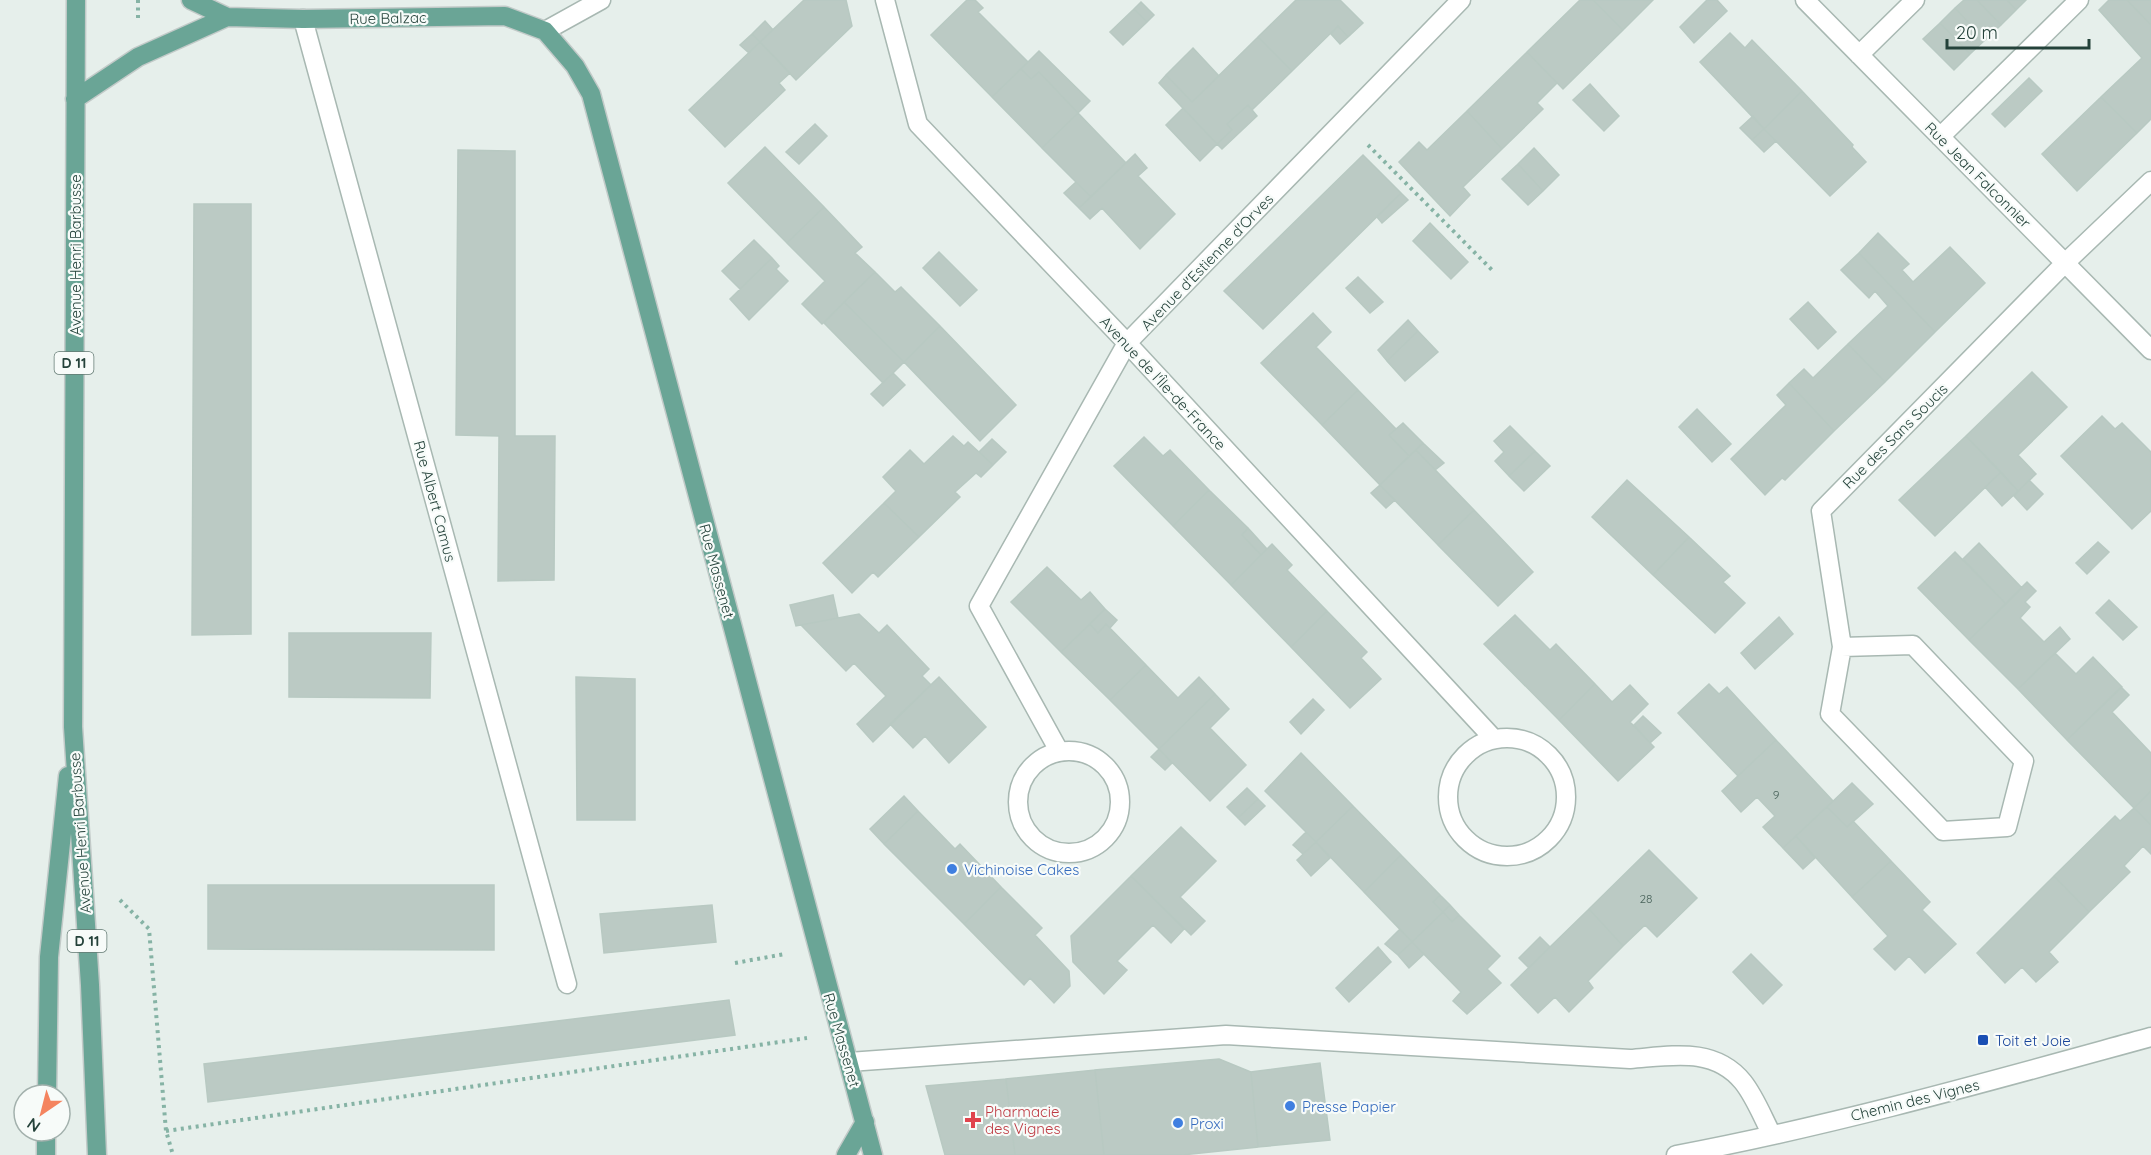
<svg xmlns="http://www.w3.org/2000/svg" width="2151" height="1155" viewBox="0 0 2151 1155" font-family="Quicksand,sans-serif">
	<style>
		.building { fill: #bbcac4; stroke: #b8c9c2; stroke-width: 1.5 }
		.lines { fill: none; stroke-linecap: round; stroke-linejoin: round }
		.minor-casing { stroke: #a8b8b2; stroke-width: 21 }
		.major-casing { stroke: #c2cac8; stroke-width: 21 }
		.path { stroke: #86b3a5; stroke-width: 4; stroke-dasharray: 3 4.5; stroke-linecap: butt }
		.minor { stroke: #fff; stroke-width: 18 }
		.major { stroke: #6aa596; stroke-width: 18 }
		.shop-dot { fill: #3f7fe0; stroke: #f7fbf9; stroke-width: 2 }
		.transit-dot { fill: #1a4fb4; stroke: #f7fbf9; stroke-width: 2 }
		.health-dot { fill: #e0444e; stroke: #f7fbf9; stroke-width: 2 }
		.labels { text-anchor: middle; dominant-baseline: central; stroke-width: 4.5; stroke-linejoin: round; paint-order: stroke }
		.number-label { font-size: 12px; fill: #4a645c }
		.shield { fill: #f7fbf9; stroke: #637a73; stroke-width: 1.5 }
		.shield-label { font-size: 14px; font-weight: bold; fill: #24423a }
		.street-label { font-size: 15px; fill: #24423a; stroke: #f7fbf9 }
		.shop-label { font-size: 15px; fill: #366cbe; stroke: #f7fbf9; text-anchor: start }
		.transit-label { font-size: 15px; fill: #164399; stroke: #f7fbf9; text-anchor: start }
		.health-label { font-size: 15px; fill: #be3a42; stroke: #f7fbf9; text-anchor: start }
	</style>
	<rect width="100%" height="100%" fill="#e6efeb"/>
	<!-- building -->
	<path class="building" d="M804,0H846L852,26L796,80L760,42Z
		M967,0H975L983,8L978,12L1028,62L992,97L931,35Z
		M1296,0H1340L1363,23L1348,37L1338,26L1292,71L1258,37Z
		M1580,0H1593L1623,30L1563,89L1527,52Z
		M1593,0H1653L1623,30Z
		M1707,0H1717L1727,11L1694,43L1680,27Z
		M1964,0H1977L2001,25L1985,40L1955,8Z
		M1977,0H2007L2016,10L2001,25Z
		M2007,0H2026L2016,10Z
		M2109,0H2127L2151,25V119L2137,133L2101,97L2142,58L2099,10Z
		M2127,0H2151V25Z
		M1141,2L1154,15L1147,22L1134,9Z
		M1955,8L1985,40L1970,54L1940,23Z
		M1134,9L1147,22L1123,45L1110,32Z
		M765,21L773,30L760,42L752,34Z
		M1940,23L1970,54L1954,70L1923,39Z
		M1338,26L1348,37L1340,44L1331,34Z
		M1730,33L1745,48L1752,40L1802,91L1764,129L1700,62Z
		M752,34L760,42L749,53L740,45Z
		M1258,37L1292,71L1252,110L1248,105L1227,124L1232,130L1217,144L1159,83L1166,75L1192,102Z
		M760,42L790,73L779,83L785,90L725,147L689,110Z
		M1193,48L1219,76L1192,102L1166,75Z
		M1039,51L1090,101L1078,113L1039,72L1031,79L1021,69Z
		M1527,52L1557,83L1537,103L1543,109L1502,149L1467,111Z
		M1021,69L1031,79L1039,72L1078,113L1042,148L992,97Z
		M2029,78L2042,91L2005,127L1992,114Z
		M1590,84L1619,116L1604,131L1573,100Z
		M1802,91L1853,145L1852,147L1866,162L1830,196L1764,129Z
		M2101,97L2137,133L2077,191L2042,154Z
		M1248,105L1257,116L1222,149L1217,144L1232,130L1227,124Z
		M1183,108L1217,144L1200,161L1166,125Z
		M1467,111L1502,149L1463,187L1470,195L1450,216L1399,162L1419,142L1427,150Z
		M1078,113L1126,163L1091,197L1042,148Z
		M1753,116L1764,129L1752,140L1740,128Z
		M815,124L827,136L799,164L786,152Z
		M1764,129L1776,141L1764,152L1752,140Z
		M765,147L824,207L787,243L728,183Z
		M1534,148L1559,175L1543,191L1518,164Z
		M458,150L515,151V436H555L554,580L498,581L499,436L456,435Z
		M1135,154L1147,168L1138,176L1175,214L1140,249L1102,208L1090,219L1079,208Z
		M1363,155L1401,193L1263,329L1224,291Z
		M1518,164L1543,191L1528,205L1502,179Z
		M1076,182L1091,197L1079,208L1064,193Z
		M1401,193L1408,200L1382,223L1377,217Z
		M194,204H251V634L192,635Z
		M824,207L862,247L855,253L875,272L822,324L802,304L825,281L787,243Z
		M1430,223L1468,262L1451,279L1413,241Z
		M1878,233L1909,264L1902,270L1913,282L1950,247L1985,283L1935,332L1859,253Z
		M754,240L772,258L740,289L722,271Z
		M939,252L977,290L960,306L923,268Z
		M1859,253L1935,332L1885,382L1848,344L1888,306L1875,291L1869,298L1841,270Z
		M772,258L779,266L776,269L788,281L749,320L730,299Z
		M875,272L895,292L901,287L940,326L904,362L844,302Z
		M1358,277L1383,302L1370,313L1346,288Z
		M844,302L904,362L883,383L824,323Z
		M1808,302L1836,332L1818,349L1790,319Z
		M1313,313L1331,332L1316,347L1358,390L1322,425L1261,363Z
		M1408,320L1418,331L1387,361L1378,350Z
		M940,326L1016,405L980,441L904,362Z
		M1418,331L1438,352L1405,381L1387,361Z
		M1848,344L1885,382L1834,431L1789,383L1804,369L1813,378Z
		M2032,372L2067,407L2018,455L2036,474L2018,491L1966,436Z
		M893,373L905,385L883,406L871,394Z
		M1789,383L1834,431L1785,480L1782,478L1765,495L1731,459L1786,405L1777,395Z
		M1358,390L1396,429L1389,435L1409,456L1380,485L1322,425Z
		M1697,409L1731,444L1712,462L1679,427Z
		M2102,416L2115,429L2122,423L2151,452V511L2132,529L2061,456Z
		M1403,423L1423,443L1409,456L1389,435Z
		M1510,426L1535,451L1509,476L1495,461L1504,452L1494,441Z
		M953,436L964,446L968,442L993,465L981,477L976,473L955,492L960,497L919,537L884,503L896,491L883,477L910,450L924,464Z
		M1966,436L2001,472L1935,536L1899,500Z
		M1144,437L1163,456L1170,450L1209,490L1173,526L1114,466Z
		M992,439L1006,452L993,465L979,452Z
		M1423,443L1444,463L1435,470L1416,450Z
		M1416,450L1474,510L1438,545L1380,485Z
		M1535,451L1550,466L1524,491L1509,476Z
		M2001,472L2018,491L2002,506L1985,487Z
		M1627,480L1689,537L1653,575L1592,517Z
		M2029,480L2043,494L2027,510L2014,496Z
		M1380,485L1395,500L1386,508L1371,493Z
		M1209,490L1248,528L1242,535L1261,555L1231,585L1173,526Z
		M884,503L919,537L878,577L873,572L852,593L823,563Z
		M1474,510L1533,572L1498,606L1438,545Z
		M1248,528L1267,549L1261,555L1242,535Z
		M1689,537L1730,576L1723,582L1745,603L1715,633L1653,575Z
		M2098,542L2109,552L2087,574L2076,563Z
		M1979,543L2022,588L2006,604L1963,559Z
		M1272,544L1292,565L1287,570L1327,611L1291,647L1231,585Z
		M1955,552L2006,604L1969,640L1918,588Z
		M1047,567L1081,600L1090,592L1105,609L1061,652L1011,602Z
		M2027,582L2036,591L2025,602L2030,607L2020,618L2044,642L2060,627L2070,639L2018,689L1969,640Z
		M833,595L838,618L796,626L790,605Z
		M2109,600L2137,627L2123,640L2096,613Z
		M1105,609L1117,620L1110,628L1106,624L1098,633L1090,624Z
		M1327,611L1367,652L1361,658L1381,679L1350,708L1291,647Z
		M859,614L879,633L887,625L929,669L922,676L931,685L873,742L857,724L886,696L854,663L846,671L801,625Z
		M1515,615L1550,650L1556,644L1595,684L1559,720L1484,644Z
		M1779,617L1793,634L1755,669L1741,653Z
		M1090,624L1098,633L1106,624L1146,665L1110,700L1061,652Z
		M289,633H431L430,698L289,697Z
		M2055,653L2076,674L2093,657L2122,687L2067,740L2018,689Z
		M1146,665L1178,698L1199,677L1215,694L1159,749L1110,700Z
		M576,677L635,679V820H577Z
		M939,677L986,727L949,763L925,736L913,748L890,724Z
		M1595,684L1612,702L1630,685L1648,704L1630,722L1654,747L1618,781L1559,720Z
		M1709,684L1719,694L1727,687L1776,740L1738,776L1678,713Z
		M2121,687L2129,695L2112,712L2151,753V791L2134,808L2067,740Z
		M1215,694L1229,709L1210,728L1246,765L1210,801L1159,749Z
		M1313,699L1324,710L1301,734L1290,722Z
		M1643,716L1661,733L1650,743L1634,725Z
		M1776,740L1833,801L1783,848L1763,827L1775,816L1757,797L1741,812L1722,791Z
		M1159,749L1172,763L1165,770L1151,757Z
		M1301,753L1353,806L1316,842L1265,791Z
		M1852,783L1873,804L1847,827L1827,807Z
		M1247,788L1258,799L1238,818L1227,807Z
		M2151,791V825L2134,808Z
		M904,796L918,811L884,844L870,829Z
		M1258,799L1265,806L1245,825L1238,818Z
		M1353,806L1401,855L1364,892L1316,842Z
		M1827,807L1847,827L1853,821L1891,861L1852,897L1796,836Z
		M2134,808L2151,825V854L2143,846L2124,866L2130,872L2089,912L2054,876L2115,816L2120,821Z
		M918,811L955,849L960,844L1001,887L964,924L884,844Z
		M1181,827L1216,861L1180,897L1205,921L1191,935L1131,876Z
		M1306,832L1316,842L1303,854L1293,845Z
		M1796,836L1815,858L1803,869L1783,848Z
		M1316,842L1330,858L1311,876L1297,860Z
		M1649,850L1697,898L1657,937L1645,925L1623,946L1589,909Z
		M1401,855L1440,895L1433,902L1443,912L1412,942L1364,892Z
		M1891,861L1930,902L1922,910L1956,944L1925,973L1909,956L1895,970L1874,949L1888,936L1852,897Z
		M1131,876L1184,929L1171,943L1153,925L1117,961L1127,970L1104,994L1073,962L1071,936Z
		M2054,876L2089,912L2049,952L2058,962L2036,982L2022,967L2005,983L1977,953Z
		M208,885H494V950L208,949Z
		M1001,887L1042,928L1035,935L1069,971L1070,986L1054,1003L1030,978L1024,985L964,924Z
		M1440,895L1450,905L1443,912L1433,902Z
		M712,905L716,942L604,953L600,914Z
		M1450,905L1459,915L1452,922L1443,912Z
		M1589,909L1623,946L1588,981L1593,988L1569,1012L1555,997L1538,1013L1511,985Z
		M1443,912L1452,922L1459,915L1500,956L1487,969L1501,983L1467,1014L1453,1001L1461,992L1412,942Z
		M1400,929L1412,942L1398,955L1385,944Z
		M1540,937L1550,947L1529,968L1519,958Z
		M1412,942L1424,954L1409,968L1398,955Z
		M1378,947L1391,962L1349,1002L1336,988Z
		M1751,954L1782,985L1763,1004L1733,972Z
		M729,1000L735,1035L208,1102L204,1064Z
		M1219,1059L1251,1072L1258,1147L1182,1155H1104L1095,1070Z
		M1320,1063L1330,1140L1258,1147L1251,1072Z
		M1095,1070L1104,1155H1015L1006,1079Z
		M1006,1079L1015,1155H945L926,1086Z"/>
	<g class="lines">
		<!-- minor casing -->
		<g class="minor-casing">
			<path id="minor" d="M885,0L918,124L1127,343L1493,738
				M1805,0L2151,350
				M303,19L567,984
				M545,31L601,0
				M1859,55L1915,0
				M1940,137L2079,0
				M1842,647L1913,645L2024,761L2007,827L1943,831L1830,714L1842,647L1821,511L2065,263L2151,181
				M1448 797a59 59 0 1 1 118 0a59 59 0 1 1-118 0Z
				M1018 802a51 51 0 1 1 102 0a51 51 0 1 1-102 0Z
				M1059,751L979,606L1127,343L1461,0
				M849,1062L1226,1035L1630,1059C1670,1056 1714,1046 1743,1082C1755,1097 1763,1118 1772,1135
				M1676,1155C1836,1125 1994,1080 2151,1037"/>
		</g>
		<!-- major casing -->
		<g class="major-casing">
			<path id="major" d="M76,0L73,727L90,985L97,1155
				M191,0L227,17L303,19L505,16L545,31L575,66L591,94L873,1155
				M75,99L138,57L227,17
				M47,1095L49,957L68,776
				M46,1155V1131
				M846,1155L865,1122"/>
		</g>
		<!-- path -->
		<path class="path" d="M138,18V0
			M1368,145L1492,270
			M120,900L149,929L166,1131L173,1155
			M735,963L785,954
			M166,1131L807,1038"/>
		<!-- minor -->
		<use href="#minor" class="minor"/>
		<!-- major -->
		<use href="#major" class="major"/>
	</g>
	<!-- markers -->
	<g class="shop-dot">
		<circle cx="952" cy="869" r="6"/>
		<circle cx="1290" cy="1106" r="6"/>
		<circle cx="1178" cy="1123" r="6"/>
	</g>
	<rect class="transit-dot" x="1977" y="1034" width="12" height="12" rx="3"/>
	<path class="health-dot" d="M970 1111h6v6h6v6h-6v6h-6v-6h-6v-6h6z"/>
	<g class="labels">
		<!-- number labels -->
		<g class="number-label">
			<text x="1776" y="794">9</text>
			<text x="1646" y="898">28</text>
		</g>
		<!-- shield labels -->
		<g class="shield">
			<rect x="54.5" y="352" width="39" height="22" rx="4.5"/>
			<rect x="67.5" y="930" width="39" height="22" rx="4.5"/>
		</g>
		<g class="shield-label">
			<text x="74" y="363">D 11</text>
			<text x="87" y="941">D 11</text>
		</g>
		<!-- street labels -->
		<g class="street-label">
			<text transform="translate(388 18) rotate(-1)">Rue Balzac</text>
			<text transform="translate(1978 175) rotate(45)">Rue Jean Falconnier</text>
			<text transform="translate(75 255) rotate(-90)">Avenue Henri Barbusse</text>
			<text transform="translate(1207 262) rotate(-46)">Avenue d'Estienne d'Orves</text>
			<text transform="translate(1163 383) rotate(47)">Avenue de l'Île-de-France</text>
			<text transform="translate(1895 436) rotate(-45)">Rue des Sans Soucis</text>
			<text transform="translate(435 501) rotate(75)">Rue Albert Camus</text>
			<text transform="translate(717 571) rotate(75)">Rue Massenet</text>
			<text transform="translate(80 833) rotate(-94)">Avenue Henri Barbusse</text>
			<text transform="translate(842 1040) rotate(74)">Rue Massenet</text>
			<text transform="translate(1915 1100) rotate(-14)">Chemin des Vignes</text>
		</g>
		<!-- shop labels -->
		<g class="shop-label">
			<text x="964" y="869">Vichinoise Cakes</text>
			<text x="1302" y="1106">Presse Papier</text>
			<text x="1190" y="1123">Proxi</text>
		</g>
		<!-- transit labels -->
		<g class="transit-label">
			<text x="1995" y="1040">Toit et Joie</text>
		</g>
		<!-- health labels -->
		<g class="health-label">
			<text x="985" y="1111">Pharmacie<tspan x="985" dy="17">des Vignes</tspan></text>
		</g>
	</g>
	<!-- north arrow -->
	<g transform="translate(42 1113) rotate(215)"><circle r="28" fill="#f7fbf9" stroke="#a3b1ad" stroke-width="1.5"/>
	<path d="M0-4.5L10 22L0 15L-10 22Z" fill="#f4845f"/>
	<text y="-9" font-size="16" font-weight="bold" text-anchor="middle" fill="#24423a">N</text>
	</g>
	<!-- scale -->
	<path d="M1947 39v9h142v-9" fill="none" stroke="#24423a" stroke-width="3"/>
	<text x="1956" y="39" font-size="18" fill="#24423a" stroke="#f7fbf9" stroke-width="4.5" paint-order="stroke">20 m</text>
</svg>
